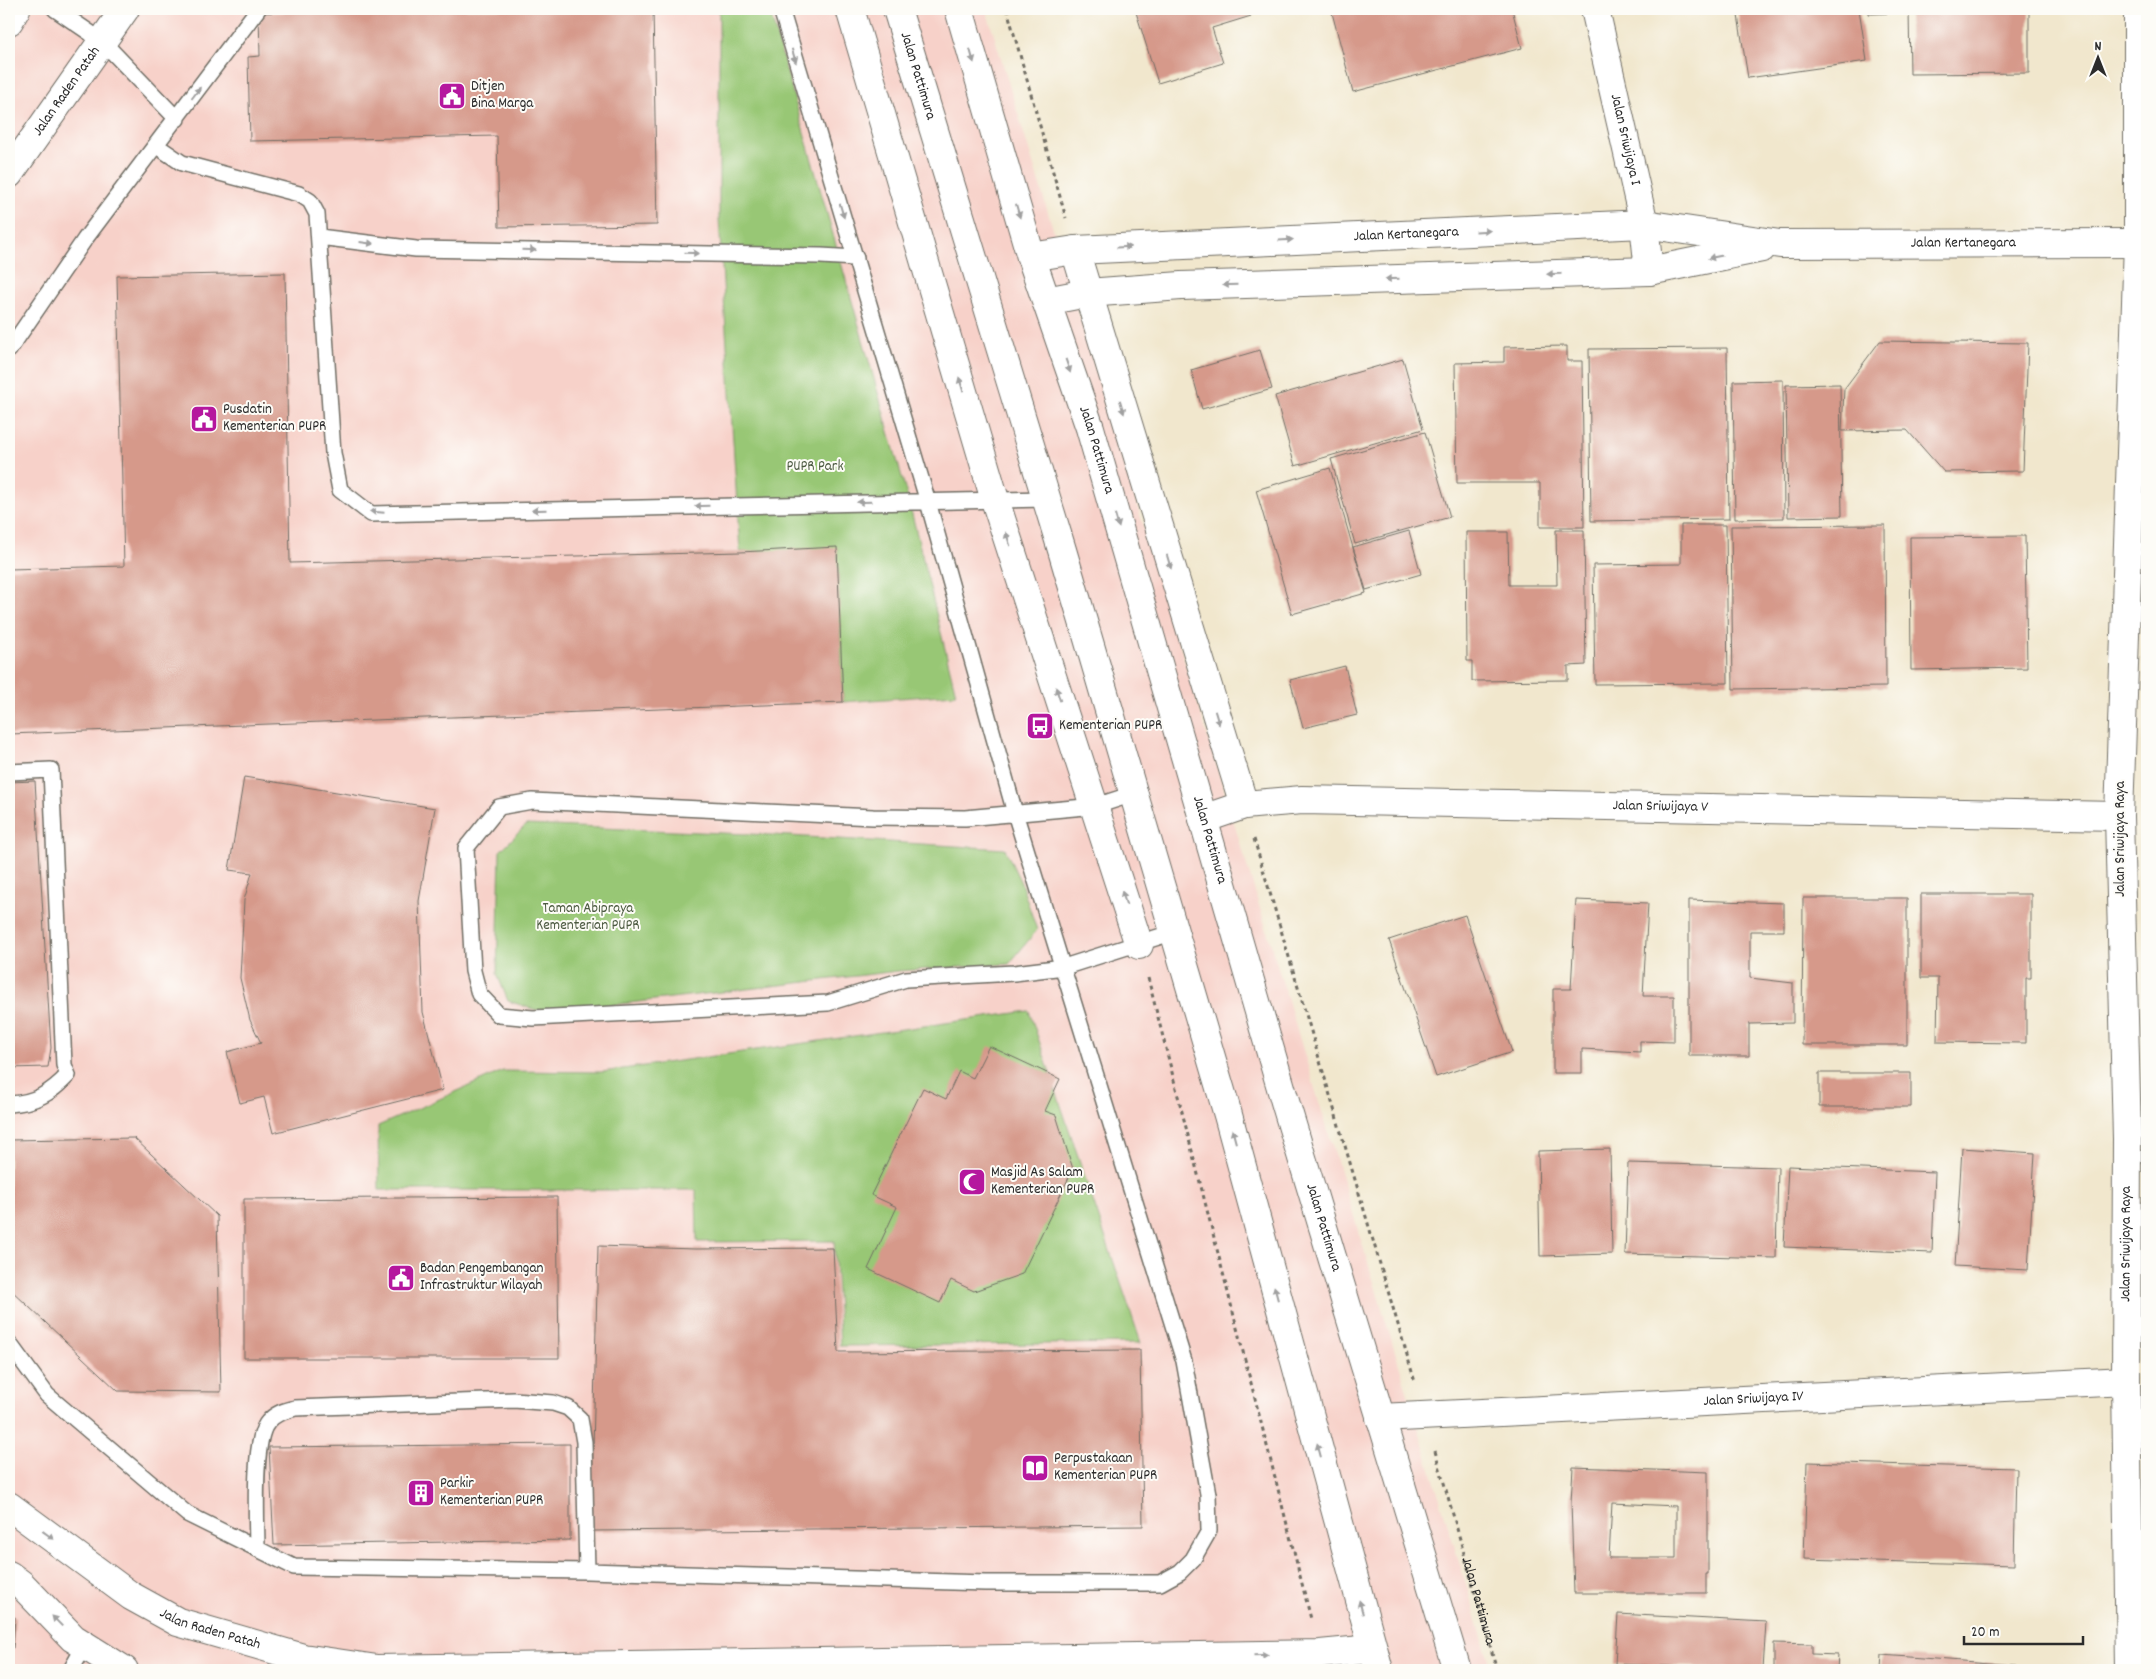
<svg xmlns="http://www.w3.org/2000/svg" width="2156" height="1679" viewBox="0 0 2156 1679" font-family="Dekko,sans-serif">
	<style>
		.built { fill: #f7d1c9 }
		.green { fill: #98c775; stroke: #627950 }
		.building { fill: #d6998a; fill-rule: evenodd }
		.lines { fill: none; stroke-linecap: round; stroke-linejoin: round }
		.lane-casing { stroke: #706d64; stroke-width: 18 }
		.street-casing { stroke: #706d64; stroke-width: 30 }
		.secondary-casing { stroke: #706d64; stroke-width: 30 }
		.primary-casing { stroke: #706d64; stroke-width: 30 }
		.path { stroke: #706d64; stroke-width: 3; stroke-dasharray: 4 4; stroke-linecap: butt }
		.lane { stroke: #fff; stroke-width: 15 }
		.street { stroke: #fff; stroke-width: 28 }
		.secondary { stroke: #fff; stroke-width: 28 }
		.primary { stroke: #fff; stroke-width: 28 }
		.oneway { fill: #a0a0a0 }
		.labels { text-anchor: middle; dominant-baseline: central; stroke-width: 4; stroke-linejoin: round; paint-order: stroke }
		.street-label { font-size: 15px; fill: #2b2b2b; stroke: #fdfcf7 }
		.poi-label { font-size: 15px; fill: #2b2b2b; stroke: #fdfcf7; text-anchor: start }
		.park-label { font-size: 15px; fill: #4c5a41; stroke: #fdfcf7 }
	</style>
	<rect width="100%" height="100%" fill="#fdfcf7"/>
	<filter id="ink" filterUnits="userSpaceOnUse"><feTurbulence type="fractalNoise" baseFrequency=".02" numOctaves="2"/><feDisplacementMap in="SourceGraphic" scale="10" xChannelSelector="R" yChannelSelector="G"/><feConvolveMatrix kernelMatrix="1 2 1 2 8 2 1 2 1" color-interpolation-filters="sRGB"/></filter>
	<filter id="wash" filterUnits="userSpaceOnUse"><feTurbulence type="fractalNoise" baseFrequency=".0096" numOctaves="4" result="noise"/><feDisplacementMap in="SourceGraphic" scale="20" xChannelSelector="R" yChannelSelector="G"/><feGaussianBlur stdDeviation="1.12" result="paint"/><feColorMatrix in="noise" values="0 0 0 0 0 0 0 0 0 0 0 0 0 0 0 0 0 1.4 0 .05"/><feComposite in="paint" operator="in"/></filter>
	<g filter="url(#wash)">
		<rect width="100%" height="100%" fill="#f1e7cd"/>
		<!-- built -->
		<path class="built" d="M9,9H986L1492,1670H9Z"/>
		<!-- green -->
		<path class="green" d="M719,9H769L909,502L956,694L843,702L837,548L740,552L719,219Z
			M526,825L773,835L1005,849L1021,883L1037,930L1009,964L898,971L596,1007L540,1011L508,1001L497,974L500,851Z
			M1029,1011L1141,1343L840,1346L834,1241L697,1242L696,1190H379L378,1126L503,1071L602,1072Z"/>
		<g id="blocks">
			<!-- building -->
			<path class="building" d="M287,9H653L657,225L499,227L497,136L250,141L248,57L260,56L259,13L287,12Z
				M1135,9H1249L1251,16L1212,28L1223,63L1158,83Z
				M1331,9H1512L1522,48L1353,92Z
				M1737,9H1859L1867,61L1748,78Z
				M1869,9H1905V13L1869,14Z
				M1909,9H2029V73L1910,74Z
				M285,273L290,563L740,552L837,547L843,702L9,734V569L124,566L117,276Z
				M1880,341L2028,343L2023,471L1944,472L1907,430L1842,431L1844,389Z
				M1567,346V361H1582L1584,527H1540V483H1457L1455,363L1504,362V347Z
				M1727,348L1729,519L1591,521L1589,349Z
				M1260,350L1272,389L1202,409L1191,370Z
				M1403,359L1423,429L1295,466L1275,396Z
				M1783,380L1784,518L1735,519L1733,381Z
				M1840,384L1842,516L1788,517L1786,385Z
				M1425,432L1450,517L1355,544L1331,459Z
				M1330,468L1366,593L1292,614L1256,490Z
				M1681,525H1726L1728,683L1595,684L1593,565L1681,564Z
				M1885,525L1886,687L1733,689L1731,526Z
				M1556,530H1584L1586,665L1568,666V680L1472,681V661H1467L1466,532H1508L1509,585H1557Z
				M1409,531L1421,574L1366,590L1353,547Z
				M2025,536L2027,668L1911,670L1910,537Z
				M1345,666L1357,715L1303,728L1290,680Z
				M244,777L435,808L419,901L423,1012L443,1090L273,1133L264,1097L240,1103L227,1052L261,1043L250,1020L240,978L244,900L252,873L229,870Z
				M35,781L51,1048L48,1067L9,1068V782Z
				M1921,894H2031V978H2026V1043L1937,1042L1938,978H1921Z
				M1803,898H1907V1045H1802Z
				M1576,900L1648,903L1643,996H1674V1042L1640,1041V1052L1582,1049V1073H1553V989H1571Z
				M1689,900L1784,903V931H1750V978L1793,983V1023L1749,1024V1056H1689Z
				M1465,915L1512,1052L1436,1077L1389,940Z
				M989,1046L1060,1079L1045,1111L1056,1115L1073,1169L1022,1274L974,1291L951,1280L940,1303L868,1269L897,1207L871,1195L923,1088L946,1099L959,1071L973,1078Z
				M1819,1073H1911V1107H1819Z
				M134,1138L217,1216L221,1392L118,1391L9,1288V1140Z
				M1962,1148L2035,1153L2028,1270L1955,1266Z
				M1610,1149L1612,1254L1540,1256L1538,1151Z
				M1628,1163L1778,1167L1776,1258L1625,1254Z
				M1788,1166L1935,1172L1932,1253L1784,1247Z
				M557,1197L559,1358H244V1199Z
				M598,1246L695,1249L833,1248L838,1352L1140,1350L1143,1526L591,1531Z
				M570,1444V1540L274,1545L269,1447Z
				M1807,1462L2016,1468L2014,1565L1804,1559Z
				M1573,1467L1708,1472V1574H1706V1593H1574L1571,1502ZM1612,1503L1676,1506V1558H1609Z
				M1618,1614L1766,1622L1763,1670L1615,1664Z
				M9,1616L15,1617L13,1648H9Z
				M1774,1643L1812,1644V1654L1838,1655L1837,1670H1774Z
				M1882,1655L2015,1665L2014,1670H1881Z"/>
		</g>
	</g>
	<g filter="url(#ink)">
		<use href="#blocks" fill-opacity="0" stroke="#706d64" stroke-width="1"/>
		<g class="lines">
			<!-- lane casing -->
			<g class="lane-casing">
				<path id="lane" d="M55,9L102,41L177,119
					M157,146L182,163L299,194L310,201L317,214L333,453L340,490L371,514L1046,499
					M319,237L416,249L821,256L856,258
					M9,350L85,239L258,9
					M9,772L51,770L64,1065L68,1075C51,1093 35,1103 9,1104
					M1133,794L1096,806L965,818L873,817L532,801L499,807L466,848L473,971L479,994L499,1015L533,1018L828,1003L906,979L1014,973L1064,967L1174,932
					M9,1343L47,1395L187,1514L294,1567L587,1571L985,1583H1160L1180,1572L1193,1559L1209,1531L1208,1494L1184,1361L1015,813L928,502L781,9
					M257,1549C257,1523 252,1439 268,1422C275,1413 285,1411 295,1408L514,1400L553,1403L568,1408L580,1419L584,1442L587,1571
					M71,1670L85,1645"/>
			</g>
			<!-- street casing -->
			<g class="street-casing">
				<g id="street">
					<path d="M850,9L995,500L1139,945"/>
					<path id="s2" d="M1595,9L1644,224L1649,271"/>
					<path d="M9,21L16,9"/>
					<path id="s3" d="M9,174L125,9"/>
					<path d="M1075,250L1244,805"/>
					<path id="s4" d="M1203,819L1244,805L1302,800L2119,816"/>
					<path id="s5" d="M1380,1418L2126,1381"/>
					<path id="s6" d="M9,1506L131,1596L178,1622L303,1658L377,1669L1320,1654L1372,1649"/>
					<path d="M9,1575L21,1584L73,1638L124,1670"/>
					<path id="s7" d="M2130,1670L2126,1381L2127,1139L2119,816L2138,242V9"/>
				</g>
			</g>
			<!-- secondary casing -->
			<g class="secondary-casing">
				<g id="secondary">
					<path id="s8" d="M1031,257L1075,250L1644,224L1780,244L2147,243"/>
					<path d="M1046,301L1087,293L1181,286L1649,271L1762,248"/>
				</g>
			</g>
			<!-- primary casing -->
			<g class="primary-casing">
				<g id="primary">
					<path id="s9" d="M897,9L1062,550L1228,1115L1379,1670"/>
					<path id="s10" d="M959,9L1031,257L1090,428L1286,1105L1457,1670"/>
				</g>
			</g>
			<!-- path -->
			<g class="path">
				<path d="M1007,9L1066,218"/>
				<path d="M1254,839L1415,1382"/>
				<path d="M1148,978L1311,1619"/>
				<path id="s1" d="M1435,1451L1497,1670"/>
			</g>
			<!-- lane -->
			<use href="#lane" class="lane"/>
			<!-- street -->
			<use href="#street" class="street"/>
			<!-- secondary -->
			<use href="#secondary" class="secondary"/>
			<!-- primary -->
			<use href="#primary" class="primary"/>
		</g>
		<!-- one-way arrows -->
		<defs><path id="oneway-solid" d="M-6-.8H1V-3.2L6.5 0L1 3.2V.8H-6Z" transform="scale(1.25)"/></defs>
		<g class="oneway">
			<use href="#oneway-solid" transform="translate(794 56) rotate(73)"/>
			<use href="#oneway-solid" transform="translate(972 56) rotate(74)"/>
			<use href="#oneway-solid" transform="translate(196 93) rotate(-53)"/>
			<use href="#oneway-solid" transform="translate(842 211) rotate(73)"/>
			<use href="#oneway-solid" transform="translate(1018 211) rotate(74)"/>
			<use href="#oneway-solid" transform="translate(1483 231) rotate(-3)"/>
			<use href="#oneway-solid" transform="translate(1286 240) rotate(-3)"/>
			<use href="#oneway-solid" transform="translate(367 243) rotate(7)"/>
			<use href="#oneway-solid" transform="translate(1124 247) rotate(-3)"/>
			<use href="#oneway-solid" transform="translate(529 250) rotate(1)"/>
			<use href="#oneway-solid" transform="translate(692 253) rotate(1)"/>
			<use href="#oneway-solid" transform="translate(1715 257) rotate(168)"/>
			<use href="#oneway-solid" transform="translate(1554 274) rotate(178)"/>
			<use href="#oneway-solid" transform="translate(1392 279) rotate(178)"/>
			<use href="#oneway-solid" transform="translate(1230 285) rotate(178)"/>
			<use href="#oneway-solid" transform="translate(1068 366) rotate(71)"/>
			<use href="#oneway-solid" transform="translate(961 384) rotate(-107)"/>
			<use href="#oneway-solid" transform="translate(1122 407) rotate(73)"/>
			<use href="#oneway-solid" transform="translate(864 502) rotate(179)"/>
			<use href="#oneway-solid" transform="translate(702 506) rotate(179)"/>
			<use href="#oneway-solid" transform="translate(539 510) rotate(179)"/>
			<use href="#oneway-solid" transform="translate(377 512) rotate(-175)"/>
			<use href="#oneway-solid" transform="translate(1117 521) rotate(74)"/>
			<use href="#oneway-solid" transform="translate(1008 539) rotate(-108)"/>
			<use href="#oneway-solid" transform="translate(1169 562) rotate(73)"/>
			<use href="#oneway-solid" transform="translate(1058 694) rotate(-108)"/>
			<use href="#oneway-solid" transform="translate(1217 718) rotate(73)"/>
			<use href="#oneway-solid" transform="translate(1124 898) rotate(-108)"/>
			<use href="#oneway-solid" transform="translate(1234 1136) rotate(-105)"/>
			<use href="#oneway-solid" transform="translate(1276 1293) rotate(-105)"/>
			<use href="#oneway-solid" transform="translate(1319 1450) rotate(-105)"/>
			<use href="#oneway-solid" transform="translate(48 1535) rotate(36)"/>
			<use href="#oneway-solid" transform="translate(1361 1607) rotate(-105)"/>
			<use href="#oneway-solid" transform="translate(57 1621) rotate(-134)"/>
			<use href="#oneway-solid" transform="translate(1261 1655) rotate(-1)"/>
		</g>
	</g>
	<!-- icons -->
	<defs>
		<g id="civic-square" transform="scale(1.4375)"><rect x="-9" y="-9" width="18" height="18" rx="4" fill="#b5179e" stroke="#fdfcf7"/><path d="M-.6-6.5H3V-4.5H.6V-3L4-1V1h2V6H-6V1h2V-1L-.6-3ZM-1.2 2.5V6h2.4V2.5Z" fill="#fff"/></g>
		<g id="bus-square" transform="scale(1.4375)"><rect x="-9" y="-9" width="18" height="18" rx="4" fill="#b5179e" stroke="#fdfcf7"/><path d="M-5-6H5V4H4V6H2V4H-2V6H-4V4H-5ZM-3.5-4V0h7V-4ZM-3.5 1.2v1.5H-2V1.2ZM2 1.2v1.5H3.5V1.2Z" fill="#fff"/></g>
		<g id="mosque-square" transform="scale(1.4375)"><rect x="-9" y="-9" width="18" height="18" rx="4" fill="#b5179e" stroke="#fdfcf7"/><path d="M3.5-4.9A6 6 0 1 0 3.5 4.9A5 5 0 1 1 3.5-4.9Z" fill="#fff"/></g>
		<g id="library-square" transform="scale(1.4375)"><rect x="-9" y="-9" width="18" height="18" rx="4" fill="#b5179e" stroke="#fdfcf7"/><path d="M-6-4Q-3-5.5-.7-3.5V5Q-3 3-6 4ZM6-4Q3-5.5 .7-3.5V5Q3 3 6 4Z" fill="#fff"/></g>
		<g id="building-square" transform="scale(1.4375)"><rect x="-9" y="-9" width="18" height="18" rx="4" fill="#b5179e" stroke="#fdfcf7"/><path d="M-4-6H4V6H1V3H-1V6H-4ZM-2.5-4.3h1.7v1.8h-1.7ZM.8-4.3h1.7v1.8H.8ZM-2.5-1h1.7V.8h-1.7ZM.8-1h1.7V.8H.8Z" fill="#fff"/></g>
	</defs>
	<g fill-rule="evenodd">
		<use href="#civic-square" x="452" y="96"/>
		<use href="#civic-square" x="204" y="419"/>
		<use href="#bus-square" x="1040" y="726"/>
		<use href="#mosque-square" x="972" y="1182"/>
		<use href="#civic-square" x="401" y="1278"/>
		<use href="#library-square" x="1035" y="1468"/>
		<use href="#building-square" x="421" y="1493"/>
	</g>
	<g class="labels">
		<!-- street labels -->
		<g class="street-label">
			<text stroke="none"><textPath href="#s9" startOffset="70">Jalan Pattimura</textPath></text>
			<text stroke="none"><textPath href="#s3" startOffset="101">Jalan Raden Patah</textPath></text>
			<text stroke="none"><textPath href="#s2" startOffset="134">Jalan Sriwijaya I</textPath></text>
			<text stroke="none"><textPath href="#s8" startOffset="376">Jalan Kertanegara</textPath></text>
			<text stroke="none"><textPath href="#s8" startOffset="935">Jalan Kertanegara</textPath></text>
			<text stroke="none"><textPath href="#s10" startOffset="462">Jalan Pattimura</textPath></text>
			<text stroke="none"><textPath href="#s4" startOffset="460">Jalan Sriwijaya V</textPath></text>
			<text stroke="none"><textPath href="#s10" startOffset="868">Jalan Pattimura</textPath></text>
			<text transform="translate(2121 839) rotate(-90)">Jalan Sriwijaya Raya</text>
			<text stroke="none"><textPath href="#s10" startOffset="1272">Jalan Pattimura</textPath></text>
			<text stroke="none"><textPath href="#s7" startOffset="426">Jalan Sriwijaya Raya</textPath></text>
			<text stroke="none"><textPath href="#s5" startOffset="374">Jalan Sriwijaya IV</textPath></text>
			<text stroke="none"><textPath href="#s1" startOffset="156">Jalan Pattimura</textPath></text>
			<text stroke="none"><textPath href="#s6" startOffset="238">Jalan Raden Patah</textPath></text>
		</g>
		<!-- poi labels -->
		<g class="poi-label">
			<text x="471" y="87">Ditjen<tspan x="471" dy="17">Bina Marga</tspan></text>
			<text x="223" y="410">Pusdatin<tspan x="223" dy="17">Kementerian PUPR</tspan></text>
			<text x="1059" y="726">Kementerian PUPR</text>
			<text x="991" y="1173">Masjid As Salam<tspan x="991" dy="17">Kementerian PUPR</tspan></text>
			<text x="420" y="1269">Badan Pengembangan<tspan x="420" dy="17">Infrastruktur Wilayah</tspan></text>
			<text x="1054" y="1459">Perpustakaan<tspan x="1054" dy="17">Kementerian PUPR</tspan></text>
			<text x="440" y="1484">Parkir<tspan x="440" dy="17">Kementerian PUPR</tspan></text>
		</g>
		<!-- park labels -->
		<g class="park-label">
			<text x="815" y="467">PUPR Park</text>
			<text x="588" y="909">Taman Abipraya<tspan x="588" dy="17">Kementerian PUPR</tspan></text>
		</g>
	</g>
	<!-- margin -->
	<rect width="2156" height="1679" fill="none" stroke="#fdfcf7" stroke-width="30"/>
	<!-- north arrow -->
	<g transform="translate(2098 58)" stroke="#fdfcf7" stroke-width="4" paint-order="stroke">
	<path d="M0-4L9 19L0 12L-9 19Z" fill="#2b2b2b"/>
	<text y="-8" font-size="14" font-weight="bold" text-anchor="middle" fill="#2b2b2b">N</text>
	</g>
	<!-- scale -->
	<path d="M1964 1636v8h119v-8" fill="none" stroke="#2b2b2b" stroke-width="2.5"/>
	<text x="1971" y="1636" font-size="15" fill="#2b2b2b" stroke="#fdfcf7" stroke-width="4" paint-order="stroke">20 m</text>
</svg>
